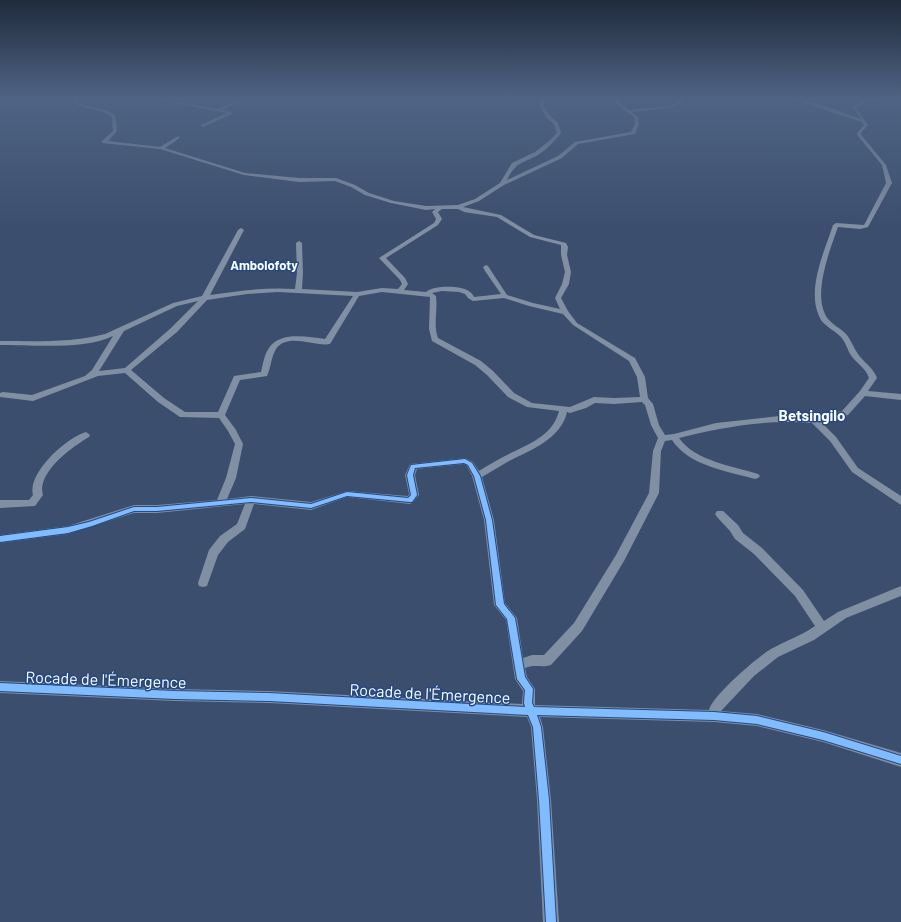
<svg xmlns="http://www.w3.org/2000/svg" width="901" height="922" viewBox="0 0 901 922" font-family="Barlow,sans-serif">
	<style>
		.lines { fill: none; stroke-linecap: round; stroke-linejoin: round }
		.minor { fill: #818fa3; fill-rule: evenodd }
		.cycleway-casing { stroke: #254983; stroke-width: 2 }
		.cycleway { fill: #80bcff; fill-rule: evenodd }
		.labels { text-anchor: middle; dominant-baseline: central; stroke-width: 3; stroke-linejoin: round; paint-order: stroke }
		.far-quarter-label { font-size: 13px; font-weight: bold; fill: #fff; stroke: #254983 }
		.quarter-label { font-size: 15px; font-weight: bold; fill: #fff; stroke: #254983 }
		.near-street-label { font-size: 16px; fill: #fff; stroke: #254983 }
	</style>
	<rect width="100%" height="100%" fill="#3b4e6d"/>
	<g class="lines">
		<!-- minor -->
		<path class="minor" d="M73,99H77L79,103L108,111L115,115L117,131L108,141L160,147L178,136L180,138L165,148L245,173L299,178H336L355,185L369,193L394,201L426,206L458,205L475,199L500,183L512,163L535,152L549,141L557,133L554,124L546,117L539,104L541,99H545L543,104L549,115L558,123L561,133C555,141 547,149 538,155C521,164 516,162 507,180L558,156L575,142L631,132L635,124L634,117L621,108L612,99H616L629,110L669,106L678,102L680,99H684L681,104L670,108L632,112L638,117L639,124L635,134L578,144L562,158L504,185L479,201L463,207L501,215L534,235L566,243L568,247L567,255L571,272L569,284L561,298L568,311L577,323L635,358L645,377L648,398L653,404L659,425L665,435L674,434L716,423L788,415L814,417L842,411L860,391L869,378C866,368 856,363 850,354C847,348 845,341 840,336C834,330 826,327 821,320C805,292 824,253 833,225L836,223L864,225L886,183L882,165L858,136L857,133L864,125L862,122L790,99C807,97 843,113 861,119L853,107L864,100L884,99L882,100L866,102L856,108L868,125L861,133L862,136L886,165L892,183L868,227L860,229L838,227C830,250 811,297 828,319C833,325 840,328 845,333C851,339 853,347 858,354C864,363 873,367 877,378L868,391L901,394V400L865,396L848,415L820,421L836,437L858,468L901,496V505L852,472L830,441L812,423C767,419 722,427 679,438C695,461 733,466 758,474L760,476L758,478L755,479C727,471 689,466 672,440L665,441L661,451L659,493L624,561L582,631L551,665C542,668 536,664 525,668L527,677L535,689V705L709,710C712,696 757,657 771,649C785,641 801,636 815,626L795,596L754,554L735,539L730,531L717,517L715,514L717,511H723L738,525L743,533L762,548L803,590L824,621L838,612L901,586V596L846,618L814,640L778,657L754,676L721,711L757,714L823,730L901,753V767L823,742L757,726L714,722L540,717L543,727L551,800L559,922H543L537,800L531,727L527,717L269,703L175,701L0,693V681L175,689L269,691L522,704L523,691L515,679L506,620L494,605L484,520L472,476L467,466L464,464L417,469L415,475L419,495L413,502L410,504L347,497L311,510L254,504L245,529L228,542L218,555L208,583L207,586L203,587L199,586L198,583L209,550L220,536L237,524L245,504L157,513H134L68,534L0,543V535L68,526L134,505H157L217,500L226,478L235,444L228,431L219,418L180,417L158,402L125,373L98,376L33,401L0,397V393L3,392L32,395L85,376L92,370L113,336C85,350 32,345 0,345V341C35,341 71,343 105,334L173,303L202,296L238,230L241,228L244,230L210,295C238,291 266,287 295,289L297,273L296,243L299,241L302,243L303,273L302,289L357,292L382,288L398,289L402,284L400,280L379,258L434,223L436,219L432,212L435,209L426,210L391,203L365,195L351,187L335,181L299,182L244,175L160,149L102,143V141L113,131L112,117L106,113L77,105ZM442,209H458L464,212L497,217L530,237L561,245V255L565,272L562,284L555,298L560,309L533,303L507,295L488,266L486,265L483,267L485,271L501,294L474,297C473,295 472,293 470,292C463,285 433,285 426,292L404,290L408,284L405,278L386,258L438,225L442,219L438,212ZM442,291L459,292L465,294L468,298L473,301L504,298L529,306L563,314L573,325L629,361L637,377L640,397L614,398L594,397L570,407L532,403L514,393L493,371L481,361L438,338C433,325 438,310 436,296L432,293ZM278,292L353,296L325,339C308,337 280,331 269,348C264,355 263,364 261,372L234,376L218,412H185L164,398L131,370L177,332L207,300L247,294ZM382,292L430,297L429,329L432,341L475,365L487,375L508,397L527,407L559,411C553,437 524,446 503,457C495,461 487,466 479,471L473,462L465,458L410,464L405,475L409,494L408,496L347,491L311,502L251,496L227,499L236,478L243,444L236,430L225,415L240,380L267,376C271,368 271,357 276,349C288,332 314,347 330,344L359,296ZM198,301L171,328L125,368L99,371L124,331L177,306ZM642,402L645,405L651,425L658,438L653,451L649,493L616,555L574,623L544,655H532L523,658L517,618L505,603L494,520L482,477C491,472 500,466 509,461C531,450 561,439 567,412L570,413L586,408L595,403L614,404Z
			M153,99H160L218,109L240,99H244L222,110L232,112V114L203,127L201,125L227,113Z
			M86,432L90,435L89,437C72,447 36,473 43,495L35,506L0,508V500H29L33,495C27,473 67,437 86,432Z"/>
		<!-- cycleway casing -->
		<g class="cycleway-casing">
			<path id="cycleway" d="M465,459L472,463L480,476L492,520L504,604L515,618L525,677L533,689L532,703L534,707L714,712L757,716L823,732L901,756V764L823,740L757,724L714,720L537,715L541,727L549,800L556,922H546L539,800L533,727L528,715L269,701L175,699L0,691V683L175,691L269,693L525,707L524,703L525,690L517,679L507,619L496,605L486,520L474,476L468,465L464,463L415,468L413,475L417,495L412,502H410L347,496L311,508L251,502L157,511H134L92,526L68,533L0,542V536L68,527L89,522L134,507H157L251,498L311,504L347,492L408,498L411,495L407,475L411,465Z"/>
		</g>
		<!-- cycleway -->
		<use href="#cycleway" class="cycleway"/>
	</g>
	<!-- sky -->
	<linearGradient id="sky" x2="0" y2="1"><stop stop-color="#202b3c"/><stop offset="0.43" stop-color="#4f6384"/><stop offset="1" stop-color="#4f6384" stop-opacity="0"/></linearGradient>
	<rect width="901" height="228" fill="url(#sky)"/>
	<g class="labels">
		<!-- far-quarter labels -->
		<g class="far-quarter-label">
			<text x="264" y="265">Ambolofoty</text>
		</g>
		<!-- quarter labels -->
		<g class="quarter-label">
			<text x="812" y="415">Betsingilo</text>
		</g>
		<!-- near-street labels -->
		<g class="near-street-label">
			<text transform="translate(106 679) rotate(2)">Rocade de l'Émergence</text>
			<text transform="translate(430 693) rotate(3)">Rocade de l'Émergence</text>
		</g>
	</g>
</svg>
